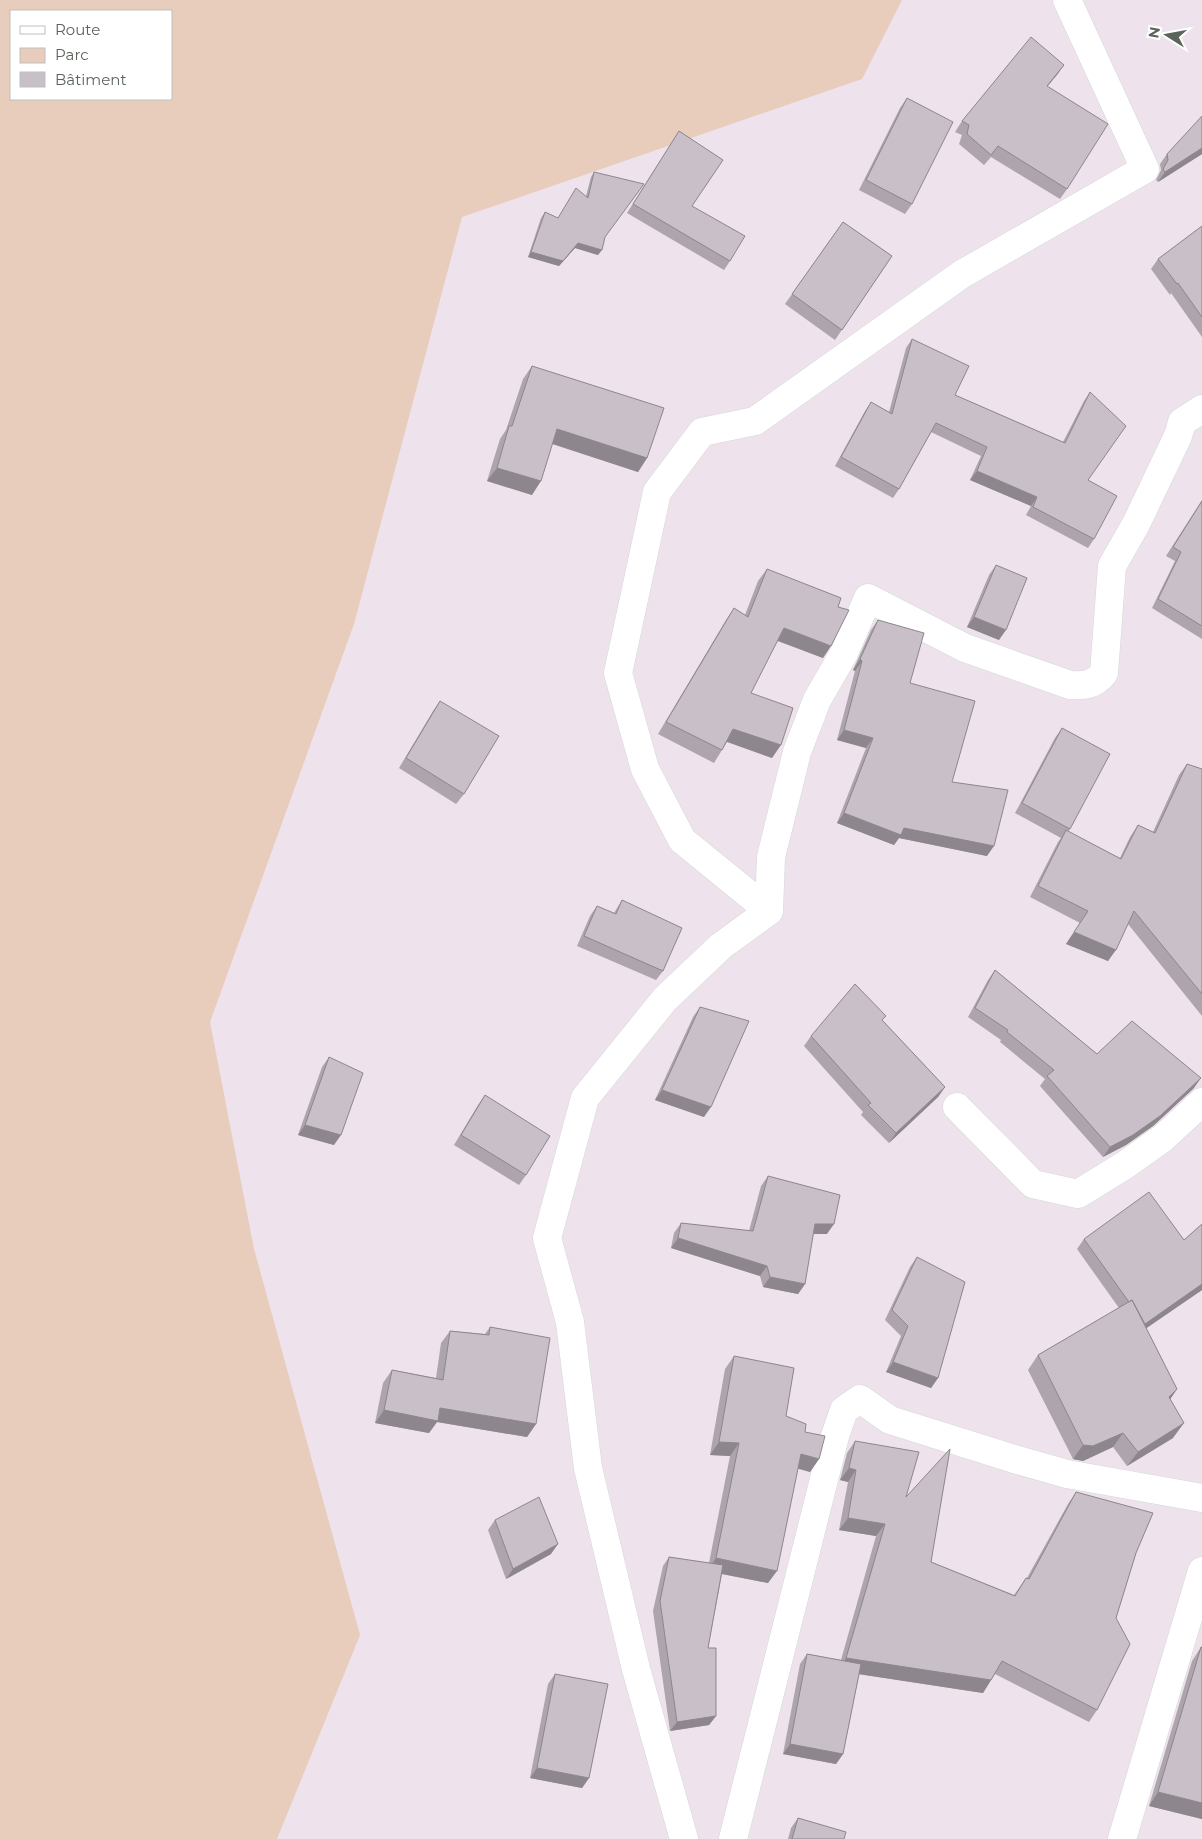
<svg xmlns="http://www.w3.org/2000/svg" width="1202" height="1839" viewBox="0 0 1202 1839" font-family="Montserrat,sans-serif">
	<style>
		.green { fill: #e8ccbc; fill-rule: evenodd }
		.lines { fill: none; stroke-linecap: round; stroke-linejoin: round }
		.minor-casing { stroke: #d3dad3; stroke-width: 29 }
		.minor { stroke: #fff; stroke-width: 28 }
		.wall { fill: #ada4ad }
		.shaded-wall { fill: #8d868d }
		.building { fill: #c9bfc9; stroke: #8d868d }
	</style>
	<rect width="100%" height="100%" fill="#eee2ec"/>
	<!-- green -->
	<path class="green" d="M0,0H902L862,79L462,217L354,624L210,1022L254,1249L360,1635L277,1839H0ZM11,11H171V99H11Z"/>
	<g class="lines">
		<!-- minor casing -->
		<g class="minor-casing">
			<path id="minor" d="M769,911L682,840L645,769L618,673L657,492L702,432L755,421L962,274L1145,169L1067,0
				M769,911L771,857L797,752L817,700L844,653L868,598L965,648L1070,685C1085,686 1094,685 1104,673L1112,566L1136,524L1178,436L1182,422L1202,409
				M957,1107L1033,1184L1078,1194L1125,1165L1163,1138L1202,1102
				M684,1839L636,1669L588,1468L570,1322L547,1238L585,1098L665,999L721,946L769,911
				M733,1839L835,1436L844,1410L860,1399L890,1420L1014,1459L1067,1474L1202,1498
				M1122,1839L1202,1571"/>
		</g>
		<!-- minor -->
		<use href="#minor" class="minor"/>
	</g>
	<!-- wall -->
	<path class="wall" d="M1064,65L1047,87L1067,189L1060,199L991,157L984,165L959,144L962,135L955,132L962,121Z
		M907,98L912,204L905,214L859,190L900,108Z
		M679,131L692,206L730,261L724,270L627,213Z
		M1167,154H1202L1158,182L1156,180L1161,170L1160,164Z
		M594,172L605,238L598,255L575,248L559,266L528,257L541,218L545,212L557,218L586,196L591,177Z
		M843,222L892,256L835,340L785,304Z
		M1202,226V337L1171,293L1170,295L1151,269L1158,259Z
		M912,339L955,395L1063,442L1084,401L1090,392L1088,480L1094,539L1088,548L1026,515L1031,506L970,480L981,456L931,432L899,489L893,498L835,466L865,411L871,402L889,412L906,348Z
		M532,366L647,458L638,472L552,444L532,495L487,481L500,439L506,430L523,379Z
		M1202,500V639L1152,608L1175,561L1166,556Z
		M996,565L999,640L967,627L989,575Z
		M767,569L838,607L823,658L777,640L751,693L772,758L727,742L722,750L714,763L658,734L726,620L734,608L745,615L758,581Z
		M878,620L910,683L952,782L987,856L899,838L894,845L837,823L866,748L837,740L855,671L853,670L871,630Z
		M440,701L464,794L456,804L399,768L433,711Z
		M1062,728L1070,829L1068,832L1120,858L1130,837L1138,825L1153,832L1179,775L1187,764L1202,769V1016L1128,924L1108,961L1066,944L1080,923L1030,897L1058,842L1061,838L1015,813L1055,738Z
		M622,900L663,971L656,980L577,946L590,916L597,906L614,913Z
		M995,970L1097,1054L1194,1088L1153,1126L1126,1145L1103,1157L1040,1086L1045,1079L1000,1042L1001,1040L968,1017L988,980Z
		M700,1007L704,1117L655,1100L693,1017Z
		M883,1021L945,1087L938,1097L889,1143L861,1115L863,1112L804,1046L811,1036Z
		M329,1057L334,1145L298,1135L322,1067Z
		M485,1095L526,1175L519,1185L454,1145L478,1105Z
		M768,1176L827,1234H813L805,1284L798,1294L763,1287L760,1276L671,1248L674,1233L681,1223L749,1231L761,1186Z
		M1202,1224V1290L1146,1328L1177,1389L1170,1399L1173,1438L1127,1466L1113,1447L1083,1461L1073,1459L1028,1370L1038,1355L1119,1308L1077,1249L1084,1239L1184,1240Z
		M917,1257L938,1378L931,1388L886,1372L901,1336L885,1320L910,1267Z
		M490,1327L536,1424L527,1437L437,1422L429,1433L375,1423L383,1383L392,1370L436,1378L441,1343L450,1331L485,1334Z
		M734,1356L786,1416L805,1432L819,1459L810,1472L798,1468L768,1583L722,1574L708,1648L716,1716L709,1725L670,1731L653,1611L663,1566L669,1557L709,1563L730,1456L710,1455L725,1369Z
		M855,1441L906,1497L931,1562L1014,1595L1026,1578H1027L1068,1504L1076,1492L1136,1553L1116,1618L1097,1710L1089,1722L995,1674L983,1693L859,1674L843,1754L836,1764L783,1754L800,1664L807,1654L841,1660L876,1536L839,1530L848,1482L840,1480L847,1453Z
		M495,1520L551,1554L506,1579L488,1530Z
		M1201,1647H1202V1819L1149,1806L1192,1661Z
		M555,1674L589,1778L582,1788L530,1778L548,1684Z
		M798,1818L844,1839H788L791,1828Z"/>
	<!-- shaded-wall -->
	<path class="shaded-wall" d="M1064,65L1057,75L1039,96L1047,86Z
		M1202,148V154L1158,182L1165,172Z
		M578,243L602,250L598,255L575,248L559,266L528,257L531,252Z
		M557,429L647,458L638,472L547,442Z
		M497,468L541,481L532,495L487,481Z
		M977,471L1037,497L1031,506L970,480Z
		M974,617L1006,630L999,640L967,627Z
		M784,628L831,646L823,658L775,640Z
		M860,659L862,661L855,671L853,670Z
		M733,729L781,745L772,758L725,741Z
		M844,730L873,738L866,748L837,740Z
		M844,813L904,828L994,846L987,856L899,838L894,845L837,823Z
		M1074,932L1116,950L1108,961L1066,944Z
		M1201,1078L1194,1088L1153,1126L1126,1145L1103,1157L1110,1147Z
		M945,1087L938,1097L889,1143L896,1133Z
		M662,1090L711,1107L704,1117L655,1100Z
		M305,1125L341,1135L334,1145L298,1135Z
		M815,1224H834L827,1234H808Z
		M678,1238L767,1266L760,1276L671,1248Z
		M770,1277L805,1284L798,1294L763,1287Z
		M1202,1284V1290L1138,1334L1145,1324Z
		M893,1362L938,1378L931,1388L886,1372Z
		M1177,1389L1167,1404L1169,1397Z
		M440,1408L536,1424L527,1437L437,1422L429,1433L375,1423L384,1410Z
		M1184,1423L1173,1438L1127,1466L1138,1452Z
		M1123,1433L1113,1447L1083,1461L1073,1459L1083,1445Z
		M719,1442L739,1443L730,1456L710,1455Z
		M801,1454L819,1459L810,1472L792,1467Z
		M849,1468L856,1470L848,1482L840,1480Z
		M848,1518L885,1524L876,1536L839,1530Z
		M558,1544L551,1554L506,1579L513,1569Z
		M716,1558L777,1571L768,1583L707,1571Z
		M846,1658L991,1680L983,1693L838,1671Z
		M716,1716L709,1725L670,1731L677,1722Z
		M790,1744L843,1754L836,1764L783,1754Z
		M537,1768L589,1778L582,1788L530,1778Z
		M1158,1792L1202,1803V1819L1149,1806Z"/>
	<!-- building -->
	<path class="building" d="M1031,37L1064,65L1047,86L1108,124L1067,189L998,146L991,155L967,134L969,125L962,121Z
		M907,98L953,122L912,204L866,180Z
		M1202,116V148L1165,172L1163,169L1168,160L1167,154Z
		M679,131L723,160L692,206L745,236L730,261L633,204Z
		M594,172L644,184L605,237L602,250L578,243L563,261L531,252L545,212L558,218L576,188L588,198Z
		M843,222L892,256L842,330L792,294Z
		M1202,226V317L1178,283L1177,284L1158,259Z
		M912,339L969,366L955,395L1065,443L1090,392L1126,426L1088,480L1117,496L1094,539L1033,507L1037,497L977,471L987,447L936,423L899,489L841,457L871,402L892,414Z
		M532,366L664,408L647,458L557,429L541,481L497,468L509,426H512Z
		M1202,501V626L1158,599L1181,552L1173,547Z
		M996,565L1027,578L1006,630L974,617Z
		M767,569L841,598L838,607L849,610L831,646L784,628L751,693L793,708L781,745L733,729L722,750L666,722L734,608L748,617Z
		M878,620L924,633L910,683L975,701L952,782L1008,790L994,846L904,828L901,835L844,813L873,738L844,730L862,661L860,659Z
		M440,701L499,736L464,794L406,758Z
		M1062,728L1110,754L1070,829L1022,803Z
		M1187,764L1202,769V994L1134,911L1116,950L1074,932L1088,911L1038,886L1066,830L1121,859L1138,825L1155,833Z
		M622,900L682,928L663,971L584,936L597,906L616,914Z
		M995,970L1097,1054L1132,1021L1201,1078L1160,1116L1133,1135L1110,1147L1047,1076L1054,1070L1007,1032L1008,1030L975,1008Z
		M855,984L886,1016L882,1020L945,1087L896,1133L868,1105L871,1103L811,1036Z
		M700,1007L749,1021L711,1107L662,1090Z
		M329,1057L363,1073L341,1135L305,1125Z
		M485,1095L550,1136L526,1175L461,1135Z
		M768,1176L840,1195L834,1224H815L805,1284L770,1277L767,1266L678,1238L681,1223L753,1231Z
		M1149,1192L1184,1240L1202,1224V1284L1145,1324L1132,1300L1129,1302L1084,1239Z
		M917,1257L965,1282L938,1378L893,1362L908,1326L892,1310Z
		M1132,1300L1177,1389L1169,1397L1184,1423L1138,1452L1123,1433L1093,1446L1083,1445L1038,1355Z
		M490,1327L550,1338L536,1424L440,1408L438,1421L384,1410L392,1370L443,1380L450,1331L489,1335Z
		M734,1356L794,1368L786,1416L806,1424L805,1432L825,1436L819,1459L801,1454L777,1571L716,1558L739,1443L719,1442Z
		M855,1441L919,1452L906,1497L950,1449L931,1562L1015,1596L1026,1578L1029,1579L1076,1492L1153,1513L1136,1553L1116,1618L1130,1644L1097,1710L1002,1661L991,1680L846,1658L885,1524L848,1518L856,1470L849,1468Z
		M539,1497L558,1544L513,1569L495,1520Z
		M669,1557L723,1565L708,1648H716V1716L677,1722L660,1601Z
		M1201,1647H1202V1803L1158,1792Z
		M807,1654L861,1664L843,1754L790,1744Z
		M555,1674L608,1684L589,1778L537,1768Z
		M798,1818L846,1832L844,1839H792Z"/>
	<!-- legend -->
	<rect x="10" y="10" width="162" height="90" fill="#ffffff" stroke="#bdc1bd"/>
	<rect x="20" y="26" width="25" height="8" fill="#ffffff" stroke="#bdc1bd"/>
	<text x="55" y="35" font-size="15" fill="#5b645a">Route</text>
	<rect x="20" y="48" width="25" height="15" fill="#e8ccbc" stroke="#bdc1bd"/>
	<text x="55" y="60" font-size="15" fill="#5b645a">Parc</text>
	<rect x="20" y="72" width="25" height="15" fill="#c9bfc9" stroke="#bdc1bd"/>
	<text x="55" y="85" font-size="15" fill="#5b645a">Bâtiment</text>
	<!-- north arrow -->
	<g transform="translate(1167 35) rotate(281)" stroke="#ffffff" stroke-width="4" paint-order="stroke">
	<path d="M0-4L9 19L0 12L-9 19Z" fill="#5b645a"/>
	<text y="-8" font-size="14" font-weight="bold" text-anchor="middle" fill="#5b645a">N</text>
	</g>
</svg>
